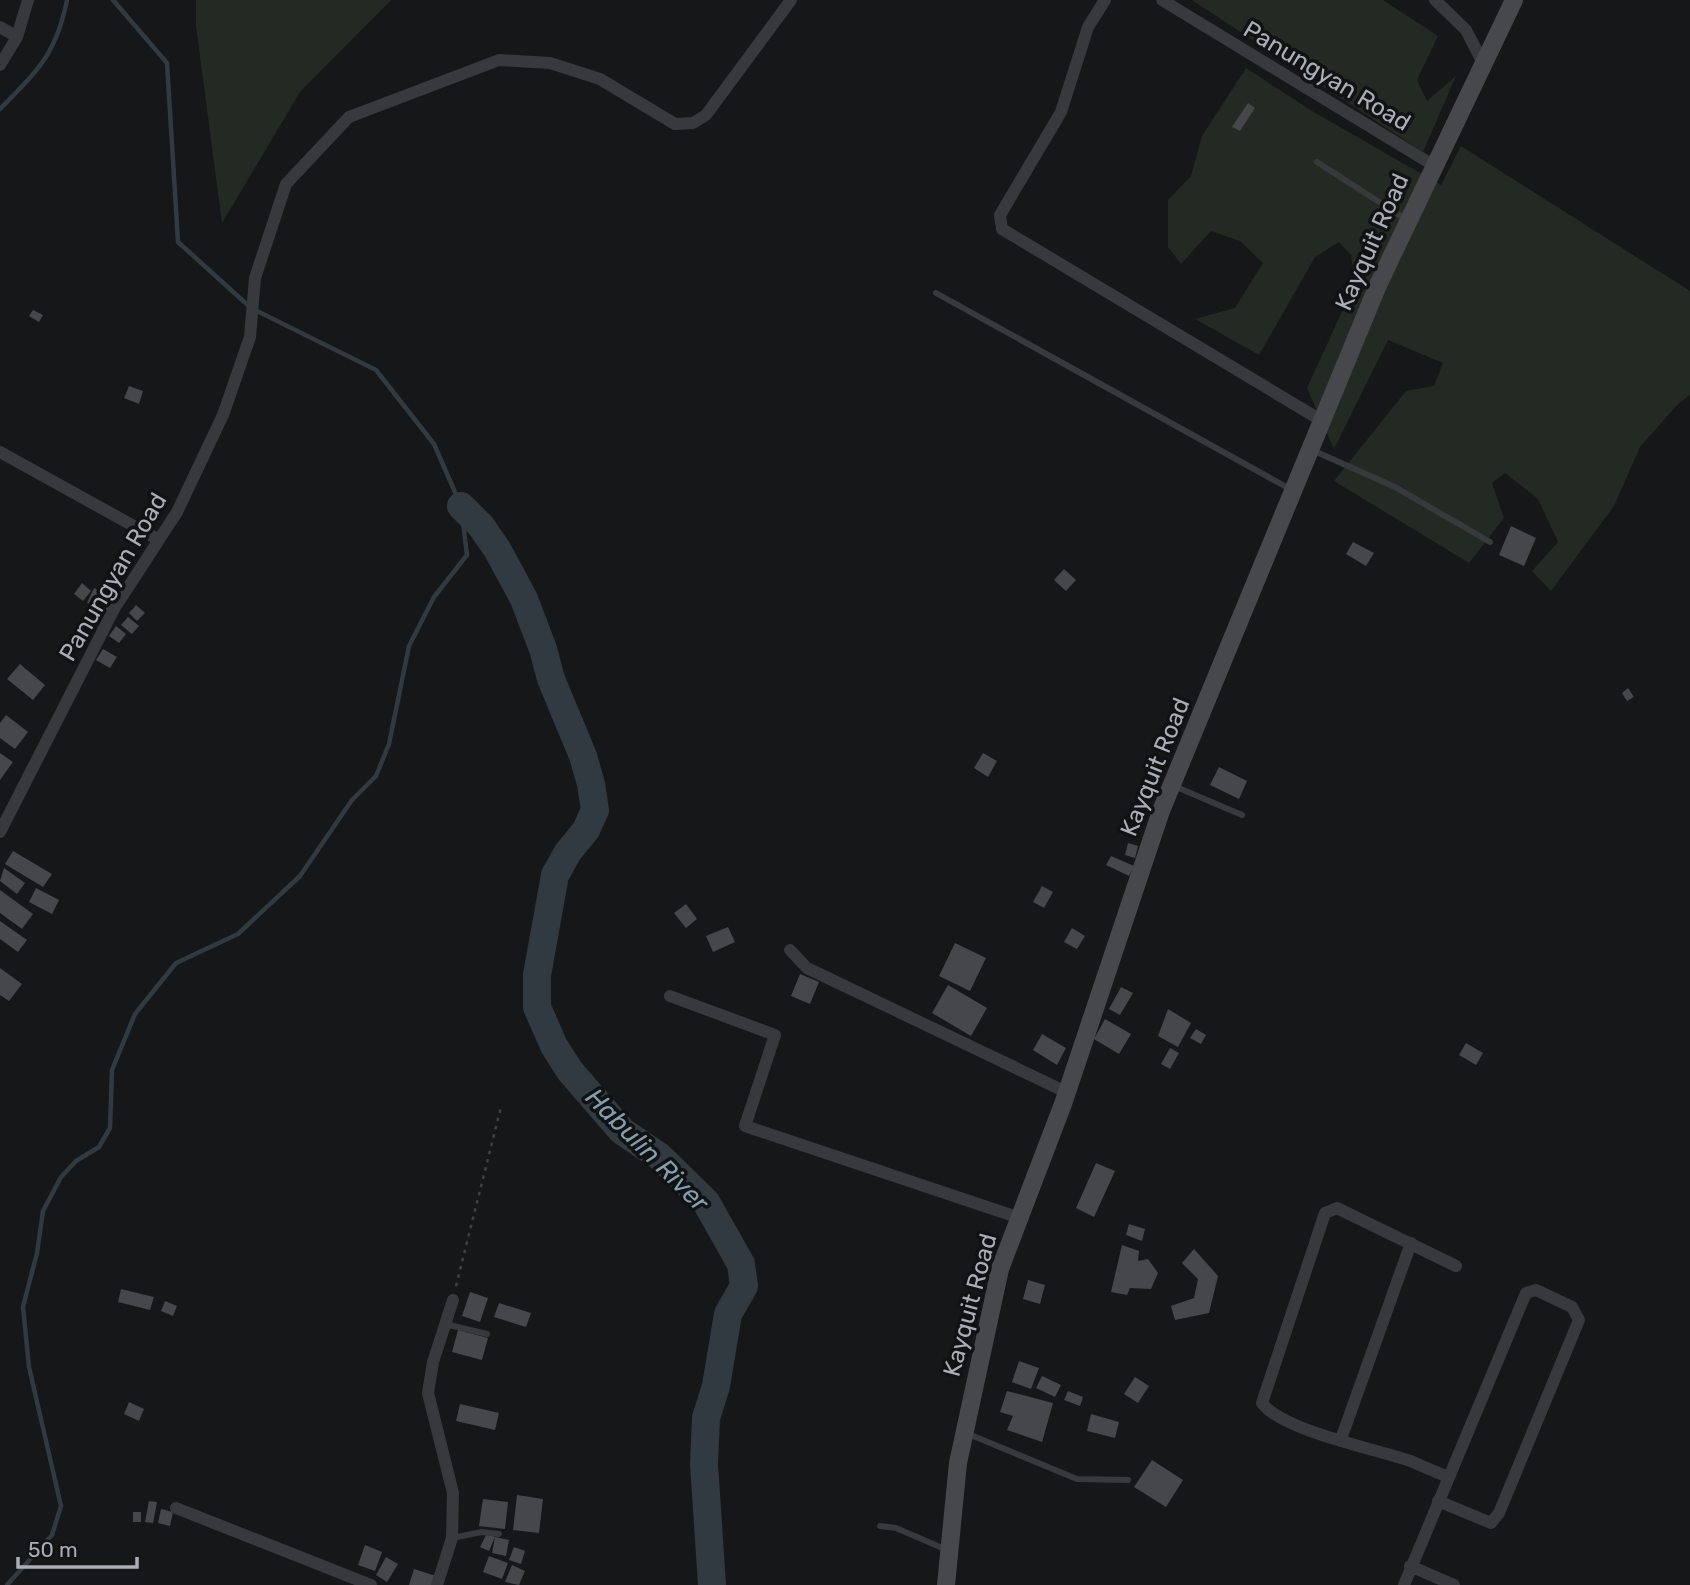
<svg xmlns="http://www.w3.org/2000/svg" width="1690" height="1585" viewBox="0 0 1690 1585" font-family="Rubik,sans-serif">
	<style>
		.green { fill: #232a23 }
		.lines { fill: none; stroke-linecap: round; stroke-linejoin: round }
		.stream { stroke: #313a40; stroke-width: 4.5 }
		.river { stroke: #313a40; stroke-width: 28 }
		.building { fill: #46474b }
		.path { stroke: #3e4044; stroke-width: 2.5; stroke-dasharray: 3.5 5; stroke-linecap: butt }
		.lane { stroke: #38393d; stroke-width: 6 }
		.street { stroke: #38393d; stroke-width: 12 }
		.secondary { stroke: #46484c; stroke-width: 18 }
		.labels { text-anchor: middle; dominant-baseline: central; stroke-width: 7; stroke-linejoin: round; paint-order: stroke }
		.street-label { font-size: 24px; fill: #aaafb7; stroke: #111213 }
		.water-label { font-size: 26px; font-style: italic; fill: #849fae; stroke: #111213 }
	</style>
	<rect width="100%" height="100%" fill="#161718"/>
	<!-- green -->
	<path class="green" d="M196,0H391L300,92L222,223L196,26Z
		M1192,0H1383L1438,36L1417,80L1427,101L1456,76L1423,152Z
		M1246,68L1312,111L1441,185L1461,146L1690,291V395L1678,404L1640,447L1614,506L1551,591L1532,571L1558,542L1538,499L1505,473L1492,483L1504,518L1469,563L1334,481L1406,391L1434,386L1443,363L1388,340L1334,449L1307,388L1355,283L1351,255L1339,242L1315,257L1259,355L1195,319L1235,308L1263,263L1240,241L1211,231L1181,264L1168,247V200L1191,176L1202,136Z"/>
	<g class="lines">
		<!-- stream -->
		<path class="stream" d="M0,109C37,71 56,55 67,0
			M7,1585L52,1535L61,1506L29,1367L23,1307L37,1253L43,1211L61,1177L76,1161L99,1147L110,1128L112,1070L135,1014L176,963L238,934L300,876L352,800L376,776L389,744L409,646L434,597L467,555L461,506L434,444L376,370L251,308L178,242L167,63L113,0"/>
		<!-- river -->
		<path class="river" d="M461,506L481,526L497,549L524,599L543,649L551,679L583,756L591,784L595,810L586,830L568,852L555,875L537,975V1007L554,1046L570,1071L622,1131L659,1156L706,1202L741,1264L744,1286L728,1314L716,1386L706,1418L704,1464L712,1585"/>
	</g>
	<!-- building -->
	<path class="building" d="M1248,103L1255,108L1240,131L1232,127Z
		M33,310L43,315L39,322L29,316Z
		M129,386L143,391L139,404L124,398Z
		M1511,526L1536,538L1524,566L1499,555Z
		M1353,542L1374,553L1366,566L1346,554Z
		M1064,569L1076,580L1066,591L1054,580Z
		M82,583L91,591L83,601L74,594Z
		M94,588L115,598L108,613L87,603Z
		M136,605L145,613L137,621L129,613Z
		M128,617L139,626L132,634L121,625Z
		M116,626L126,634L119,643L109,636Z
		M103,649L117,657L110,668L96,660Z
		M20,664L45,685L33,700L7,679Z
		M1628,688L1634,697L1627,701L1622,693Z
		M6,715L28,732L15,749L0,738V723Z
		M0,753L13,762L0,780Z
		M983,753L997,761L988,777L974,768Z
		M1219,767L1247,781L1239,799L1210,785Z
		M1128,843L1138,846L1135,858L1125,855Z
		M13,851L52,874L43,887L5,864Z
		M1111,856L1134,866L1129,876L1106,865Z
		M4,868L25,883L17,894L0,881Z
		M1042,886L1053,892L1044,908L1033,902Z
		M36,888L59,900L52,914L29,902Z
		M0,890L33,914L22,929L0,913Z
		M686,904L697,919L686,928L674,913Z
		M0,921L27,940L18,952L0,939Z
		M728,927L735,942L713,952L706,936Z
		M1072,928L1085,936L1077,949L1064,942Z
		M955,943L986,958L970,991L939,976Z
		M0,968L22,984L9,1001L0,995Z
		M800,974L819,982L810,1004L791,996Z
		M948,985L987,1008L971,1036L932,1013Z
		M1121,987L1133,993L1120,1015L1109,1009Z
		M1168,1009L1191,1023L1178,1047L1158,1036Z
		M1105,1019L1131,1034L1119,1054L1094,1039Z
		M1196,1029L1206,1035L1201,1044L1190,1038Z
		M1042,1034L1066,1048L1057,1065L1033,1050Z
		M1466,1043L1483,1053L1476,1065L1459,1055Z
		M1170,1048L1179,1053L1170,1069L1161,1064Z
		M1096,1163L1115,1171L1094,1217L1076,1208Z
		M1129,1224L1145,1229L1142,1241L1126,1235Z
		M1122,1245L1139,1251L1138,1261L1148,1259L1158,1273L1151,1289L1130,1288L1127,1295L1111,1292Z
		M1194,1249L1218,1276L1209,1313L1175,1320L1171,1306L1194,1298L1198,1279L1182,1263Z
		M1028,1280L1045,1285L1040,1304L1023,1299Z
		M121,1289L154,1297L150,1310L118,1302Z
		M470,1292L488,1298L480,1322L462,1316Z
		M165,1301L177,1306L173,1316L161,1311Z
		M499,1303L531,1313L526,1327L494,1317Z
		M458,1330L488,1338L482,1360L452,1352Z
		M1019,1361L1039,1368L1031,1389L1012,1382Z
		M1042,1376L1061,1385L1055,1397L1036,1388Z
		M1135,1377L1149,1386L1138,1403L1124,1394Z
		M1007,1391L1053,1403L1042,1442L1007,1430L1013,1416L1000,1412Z
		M1068,1391L1083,1397L1080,1406L1064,1400Z
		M129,1402L144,1409L139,1421L124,1414Z
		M460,1404L499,1413L495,1430L456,1421Z
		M1091,1414L1119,1422L1115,1438L1087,1431Z
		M1152,1460L1183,1480L1166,1507L1134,1487Z
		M517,1495L543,1499L539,1533L513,1530Z
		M483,1499L508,1502L505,1529L479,1526Z
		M149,1501L157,1502L153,1523L145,1522Z
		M161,1509L173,1512L170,1526L158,1523Z
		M133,1512H141V1522H133Z
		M487,1533L495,1537L489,1551L480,1547Z
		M495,1537L509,1540L506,1556L492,1553Z
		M365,1545L382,1552L375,1571L358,1565Z
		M514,1547L525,1551L521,1564L509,1560Z
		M489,1556L508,1563L502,1579L483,1572Z
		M386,1557L398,1564L387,1582L376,1575Z
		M512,1565L525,1571L519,1585L505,1582Z
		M414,1569L436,1576L433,1585H409Z"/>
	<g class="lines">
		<!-- path -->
		<path class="path" d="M456,1286L501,1107"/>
		<!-- lane -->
		<path class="lane" d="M1317,162L1407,220
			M936,293L1290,489
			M1312,450L1395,487L1490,542
			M1174,786L1242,815
			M445,1324L487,1334
			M966,1433L1077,1479L1128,1480
			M880,1526L896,1528L947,1550
			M452,1538L482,1532L499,1534"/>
		<!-- street -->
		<path class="street" d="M1105,0L1088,27L1061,112L1000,215L1002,229L1324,422
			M1162,0L1433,165
			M1435,0L1466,30L1483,63
			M0,27L17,37
			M0,65L17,37L28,0
			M0,452L159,540
			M0,832L114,609L177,512L223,415L250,337L255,278L286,184L349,117L499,60L550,63L600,79L675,124L693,123L706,115L791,0
			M790,950L807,968L1066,1092
			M670,996L775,1035L745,1126L1020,1218
			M1341,1439L1411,1243
			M1448,1477C1436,1472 1424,1467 1413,1462C1377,1449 1282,1431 1262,1403L1325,1213L1337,1208L1456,1266
			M176,1508L371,1585
			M1410,1566L1454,1585
			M437,1585L452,1538L453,1493L428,1393L433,1362L453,1300
			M1404,1585L1526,1293L1536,1290L1572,1307L1579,1320L1499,1513L1491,1523L1438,1501"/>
		<!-- secondary -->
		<path class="secondary" d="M946,1585L958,1463L1000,1269L1063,1104L1161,811L1378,285L1514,0"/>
	</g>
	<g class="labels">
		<!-- street labels -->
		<g class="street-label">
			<text transform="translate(1327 76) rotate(31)">Panungyan Road</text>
			<text transform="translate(1372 242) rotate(-66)">Kayquit Road</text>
			<text transform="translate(113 577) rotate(-60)">Panungyan Road</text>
			<text transform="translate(1155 767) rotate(-68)">Kayquit Road</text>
			<text transform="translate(970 1305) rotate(-75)">Kayquit Road</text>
		</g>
		<!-- water labels -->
		<g class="water-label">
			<text transform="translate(647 1150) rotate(45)">Habulin River</text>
		</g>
	</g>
	<!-- scale -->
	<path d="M18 1557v10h119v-10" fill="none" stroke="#aaafb7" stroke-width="3.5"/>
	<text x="28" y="1557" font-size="21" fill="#aaafb7" stroke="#111213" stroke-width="5" paint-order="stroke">50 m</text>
</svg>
